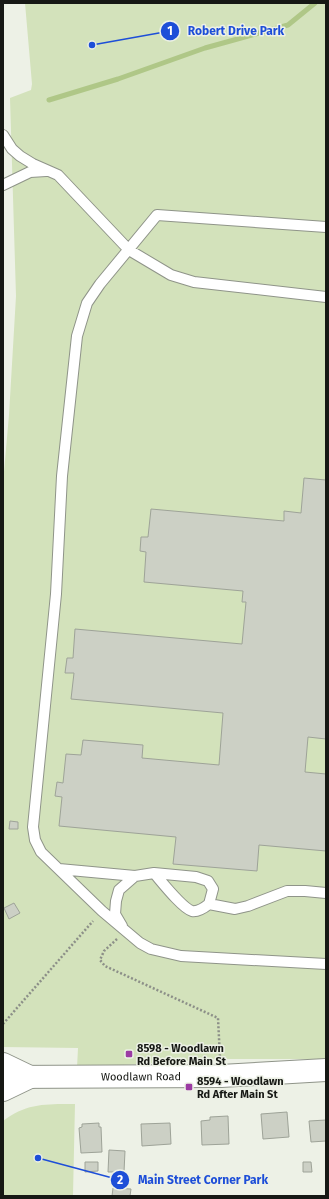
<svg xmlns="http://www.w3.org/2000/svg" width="329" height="1199" viewBox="0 0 329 1199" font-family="'Fira Sans',sans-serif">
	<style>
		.green { fill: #d3e2bb }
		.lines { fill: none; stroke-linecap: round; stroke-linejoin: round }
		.stream { stroke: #afc787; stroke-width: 5 }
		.building { fill: #ccd0c5; stroke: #9ea398 }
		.lane-casing { stroke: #8f9489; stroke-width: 12 }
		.secondary-casing { stroke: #8f9489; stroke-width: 24 }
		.primary-casing { stroke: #8f9489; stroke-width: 24 }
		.path { stroke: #8c8f88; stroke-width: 2.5; stroke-dasharray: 2 2; stroke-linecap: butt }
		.lane { stroke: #fff; stroke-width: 10 }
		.secondary { stroke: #fff; stroke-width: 22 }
		.primary { stroke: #fff; stroke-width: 22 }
		.poi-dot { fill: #9b3ba3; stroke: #edf1e6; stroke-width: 1.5 }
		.labels { text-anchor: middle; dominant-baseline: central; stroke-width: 3; stroke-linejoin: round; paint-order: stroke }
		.poi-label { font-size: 11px; font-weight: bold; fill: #161814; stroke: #edf1e6; text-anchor: start }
		.street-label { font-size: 11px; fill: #161814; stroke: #edf1e6 }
		.leader { fill: none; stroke: #1d4ed8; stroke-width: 1.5 }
		.callout-dot { fill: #1d4ed8; stroke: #edf1e6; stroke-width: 1.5 }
		.mark-label { font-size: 12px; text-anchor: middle; font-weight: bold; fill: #fff }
		.callout-label { font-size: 12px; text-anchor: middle; font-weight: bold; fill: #1d4ed8; stroke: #edf1e6; stroke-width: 3; stroke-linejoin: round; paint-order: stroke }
	</style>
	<rect width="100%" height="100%" fill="#edf1e6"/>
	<!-- green -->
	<path class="green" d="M25,3H326V1059H216L77,1068L78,1048L3,1047V483L9,415L16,296L10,98L31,90L32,84Z
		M75,1104L73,1195H3V1121C26,1103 47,1104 75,1104Z"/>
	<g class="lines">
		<!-- stream -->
		<path class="stream" d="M49,100L118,79L205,48L288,25L315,3"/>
	</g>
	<!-- building -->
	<path class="building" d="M304,478L326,480V739L308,737L305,772L326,774V851L259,845L257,871L173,864L176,837L59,826L62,797L55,796L57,782L63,783L66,754L81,755L83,740L143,745L142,758L219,765L223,713L71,699L74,673H65L67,658H73L75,629L242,644L246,602H242L243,591L144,582L146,552L140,551L141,537H148L151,509L284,521V511L301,513Z
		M10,821L18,822V829H9Z
		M14,903L20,913L9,919L4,908Z
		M287,1112L289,1137L263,1139L261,1114Z
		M228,1116L229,1144L202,1145L201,1121L210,1120V1117Z
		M326,1120V1141L311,1142L309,1121Z
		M99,1123V1127H101L102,1152L81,1153L79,1128L82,1127V1124Z
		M170,1123L171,1144L142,1146L141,1124Z
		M109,1150L125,1151L124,1172H108Z
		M85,1162H98V1171L85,1172Z
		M303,1162H311L312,1172H303Z
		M113,1188L131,1189L130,1196H112Z"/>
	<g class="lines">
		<!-- lane casing -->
		<g class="lane-casing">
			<path id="lane" d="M3,135L12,149L20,156L33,164L58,175L129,250L171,275L194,282L326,297
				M3,185L30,172L46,171
				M326,227L157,215L100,284L87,303L77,336L62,476L56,594L33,827L35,840L41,852L102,911L140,943L151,949L181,956L326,964
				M59,869L135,876L154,873L196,877L208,881L213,889L209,904C204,908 198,912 192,911C182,908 161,881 154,873
				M209,904L235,909L248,906L287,891H305L326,893
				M122,926L115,914L116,901L119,890L135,876"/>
		</g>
		<!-- secondary casing -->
		<g class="secondary-casing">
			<g id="secondary">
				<path id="s1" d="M3,1077L221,1076L326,1070"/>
			</g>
		</g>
		<!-- primary casing -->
		<g class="primary-casing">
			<path id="primary" d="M3,1064L30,1077
				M3,1090L30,1077"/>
		</g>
		<!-- path -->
		<path class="path" d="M117,939L104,951L100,960L105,966L218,1018L220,1058
			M3,1024L93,921"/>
		<!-- lane -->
		<use href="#lane" class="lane"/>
		<!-- secondary -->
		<use href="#secondary" class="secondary"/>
		<!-- primary -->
		<use href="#primary" class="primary"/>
	</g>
	<!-- markers -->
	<g class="poi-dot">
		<rect x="125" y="1050" width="8" height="8" rx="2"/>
		<rect x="185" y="1083" width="8" height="8" rx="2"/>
	</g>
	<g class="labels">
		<!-- poi labels -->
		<g class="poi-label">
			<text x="137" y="1048">8598 - Woodlawn<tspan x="137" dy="13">Rd Before Main St</tspan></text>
			<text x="197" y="1081">8594 - Woodlawn<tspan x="197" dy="13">Rd After Main St</tspan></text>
		</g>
		<!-- street labels -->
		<g class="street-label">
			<text stroke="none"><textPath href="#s1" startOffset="138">Woodlawn Road</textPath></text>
		</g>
	</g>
	<!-- callouts -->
	<path class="leader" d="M92 45L170 31M38 1158L120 1180"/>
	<g class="callout-dot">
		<circle cx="92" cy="45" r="4"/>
		<circle cx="38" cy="1158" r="4"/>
		<circle cx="170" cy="31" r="10"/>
		<circle cx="120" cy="1180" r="10"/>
	</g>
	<g class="mark-label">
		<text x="170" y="35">1</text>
		<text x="120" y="1184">2</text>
	</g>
	<g class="callout-label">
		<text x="236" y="35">Robert Drive Park</text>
		<text x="203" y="1184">Main Street Corner Park</text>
	</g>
	<!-- border -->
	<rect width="329" height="1199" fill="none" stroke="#161814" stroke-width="8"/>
</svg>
